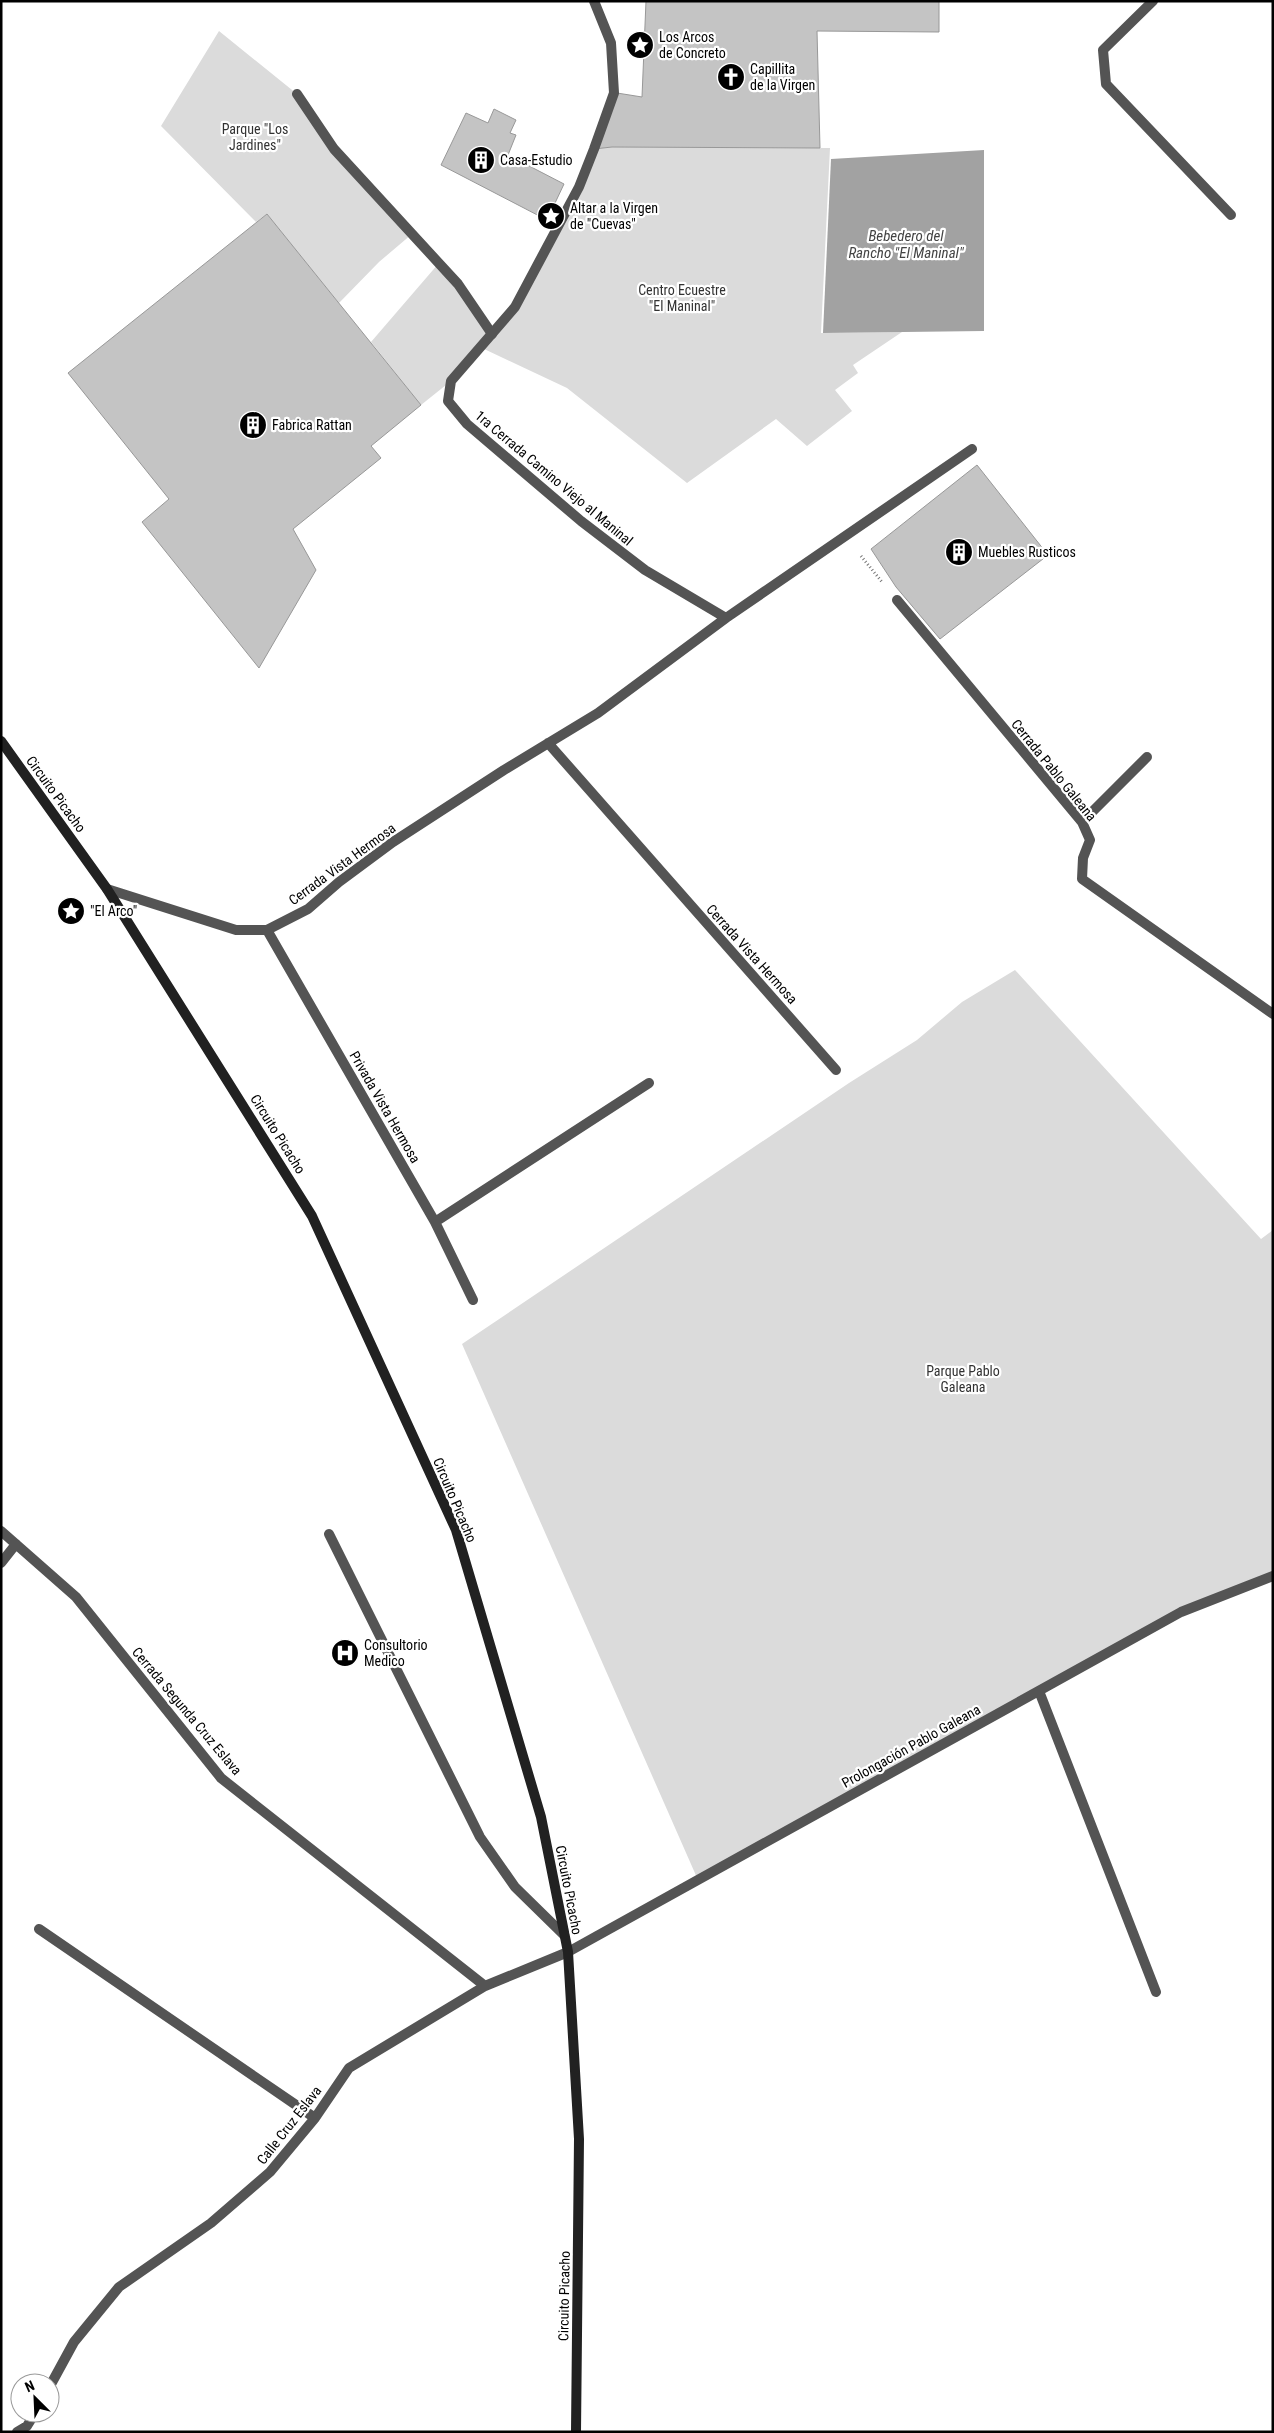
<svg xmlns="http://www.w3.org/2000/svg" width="1274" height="2433" viewBox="0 0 1274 2433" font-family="'Roboto Condensed',sans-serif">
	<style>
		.green { fill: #dbdbdb }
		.water { fill: #a2a2a2 }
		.building { fill: #c4c4c4; stroke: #989898 }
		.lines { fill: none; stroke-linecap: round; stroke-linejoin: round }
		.path { stroke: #767676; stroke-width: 3; stroke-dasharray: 1 2.5; stroke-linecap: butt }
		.service { stroke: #545454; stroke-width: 10 }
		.minor { stroke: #545454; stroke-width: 10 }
		.secondary { stroke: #212121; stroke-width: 10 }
		.labels { text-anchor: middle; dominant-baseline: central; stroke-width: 4.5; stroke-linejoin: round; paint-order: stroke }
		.poi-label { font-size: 14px; fill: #000; stroke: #fff; text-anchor: start }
		.park-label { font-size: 14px; fill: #323232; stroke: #fff }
		.street-label { font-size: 14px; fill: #000; stroke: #fff }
		.water-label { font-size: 15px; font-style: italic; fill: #434343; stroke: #fff }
	</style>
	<rect width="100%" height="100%" fill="#fff"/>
	<!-- green -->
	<path class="green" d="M219,31L297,94L365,183L412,234L379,262L339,303L267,214L256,222L161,126Z
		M612,147L830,148L821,333L902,332L853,365L858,373L835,390L852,411L807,446L776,419L687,483L567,388L482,348L517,308L594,149Z
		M439,263L492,334L451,381L421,405L371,342Z
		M1015,970L1261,1239L1273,1230V1576L1181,1612L698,1880L462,1344L849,1083L917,1040L962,1002Z"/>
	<!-- water -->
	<path class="water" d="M984,150V331L823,333L831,159Z"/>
	<!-- building -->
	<path class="building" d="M646,1H939V32L817,31L820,148L612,147L594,149L617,93L642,97Z
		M494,109L516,120L510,133L516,135L508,155L564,184L547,220L441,165L466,113L488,123Z
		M267,214L421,405L371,446L381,458L293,529L316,570L259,668L142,522L169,499L68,373Z
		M977,465L1048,555L940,639L896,587L871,549Z"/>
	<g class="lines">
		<!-- path -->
		<path class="path" d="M861,556L882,582"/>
		<!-- service -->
		<path class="service" d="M297,94L334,149L458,284L492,334"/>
		<!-- minor -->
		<path class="minor" d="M594,1L611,43L614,93L594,149L579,187L515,307L451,381L448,401L467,424L581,521L645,570L726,618
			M1153,1L1103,50L1106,84L1231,215
			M897,600L1082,822L1090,840L1083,858L1082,879L1273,1014
			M548,743L836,1070
			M1082,822L1147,757
			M107,889L236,930H267L308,909L339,882L393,842L504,770L598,713L726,618L972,449
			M267,930L435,1222L473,1300
			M435,1222L649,1083
			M1,1531L76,1597L221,1778L485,1986
			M329,1534L480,1837L515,1887L564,1935
			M1,1563L16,1544
			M1039,1691L1156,1992
			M39,1929L315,2118
			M50,2386L74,2342L119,2287L211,2223L270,2172L315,2118L349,2068L485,1986L568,1952L1181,1612L1273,1576
			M17,2432L27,2426L35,2413"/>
		<!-- secondary -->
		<path class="secondary" d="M1,741L107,889L312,1216L456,1530L541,1817L568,1952L579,2139L576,2432"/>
	</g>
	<!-- icons -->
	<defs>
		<g id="sight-disc" transform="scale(1.4375)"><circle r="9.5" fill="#000" stroke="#fff"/><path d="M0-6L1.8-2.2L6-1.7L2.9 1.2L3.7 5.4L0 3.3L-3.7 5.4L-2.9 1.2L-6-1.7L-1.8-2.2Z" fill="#fff"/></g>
		<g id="church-disc" transform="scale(1.4375)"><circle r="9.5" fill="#000" stroke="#fff"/><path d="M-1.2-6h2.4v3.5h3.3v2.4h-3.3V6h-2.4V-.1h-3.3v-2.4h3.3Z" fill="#fff"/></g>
		<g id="building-disc" transform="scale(1.4375)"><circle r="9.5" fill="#000" stroke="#fff"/><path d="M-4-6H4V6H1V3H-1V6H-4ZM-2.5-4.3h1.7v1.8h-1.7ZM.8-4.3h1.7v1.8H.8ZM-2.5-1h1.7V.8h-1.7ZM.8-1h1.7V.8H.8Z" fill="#fff"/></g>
		<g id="hospital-disc" transform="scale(1.4375)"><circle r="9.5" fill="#000" stroke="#fff"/><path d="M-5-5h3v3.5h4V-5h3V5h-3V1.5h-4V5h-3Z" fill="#fff"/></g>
	</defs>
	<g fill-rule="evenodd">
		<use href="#sight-disc" x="640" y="45"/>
		<use href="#church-disc" x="731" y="77"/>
		<use href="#building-disc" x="481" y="160"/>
		<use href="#sight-disc" x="551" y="216"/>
		<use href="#building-disc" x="253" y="425"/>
		<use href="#building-disc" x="959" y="552"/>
		<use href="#sight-disc" x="71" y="911"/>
		<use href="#hospital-disc" x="345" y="1653"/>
	</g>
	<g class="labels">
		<!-- poi labels -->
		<g class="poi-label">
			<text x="659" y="37">Los Arcos<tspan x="659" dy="16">de Concreto</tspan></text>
			<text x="750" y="69">Capillita<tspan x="750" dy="16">de la Virgen</tspan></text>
			<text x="500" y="160">Casa-Estudio</text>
			<text x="570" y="208">Altar a la Virgen<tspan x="570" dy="16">de "Cuevas"</tspan></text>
			<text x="272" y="425">Fabrica Rattan</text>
			<text x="978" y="552">Muebles Rusticos</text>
			<text x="90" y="911">"El Arco"</text>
			<text x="364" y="1645">Consultorio<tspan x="364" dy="16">Medico</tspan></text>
		</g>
		<!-- park labels -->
		<g class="park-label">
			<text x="255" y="129">Parque "Los<tspan x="255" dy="16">Jardines"</tspan></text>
			<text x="682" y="290">Centro Ecuestre<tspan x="682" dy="16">"El Maninal"</tspan></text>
			<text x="963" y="1371">Parque Pablo<tspan x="963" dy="16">Galeana</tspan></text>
		</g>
		<!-- street labels -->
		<g class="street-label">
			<text transform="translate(554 478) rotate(40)">1ra Cerrada Camino Viejo al Maninal</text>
			<text transform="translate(1054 770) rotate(51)">Cerrada Pablo Galeana</text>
			<text transform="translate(56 794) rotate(54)">Circuito Picacho</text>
			<text transform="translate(342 864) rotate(-36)">Cerrada Vista Hermosa</text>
			<text transform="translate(752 954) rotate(48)">Cerrada Vista Hermosa</text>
			<text transform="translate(385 1107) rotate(60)">Privada Vista Hermosa</text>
			<text transform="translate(278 1134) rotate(58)">Circuito Picacho</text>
			<text transform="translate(455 1500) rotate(67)">Circuito Picacho</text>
			<text transform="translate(187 1711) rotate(50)">Cerrada Segunda Cruz Eslava</text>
			<text transform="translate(911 1746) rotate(-29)">Prolongación Pablo Galeana</text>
			<text transform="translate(569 1890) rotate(79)">Circuito Picacho</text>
			<text transform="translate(289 2125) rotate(-52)">Calle Cruz Eslava</text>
			<text transform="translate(564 2296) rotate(-89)">Circuito Picacho</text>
		</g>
		<!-- water labels -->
		<g class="water-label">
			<text x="906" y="236">Bebedero del<tspan x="906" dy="17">Rancho "El Maninal"</tspan></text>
		</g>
	</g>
	<!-- border -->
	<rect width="1274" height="2433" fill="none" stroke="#000000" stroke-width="5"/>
	<!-- north arrow -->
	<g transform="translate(35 2398) rotate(336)"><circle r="24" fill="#ffffff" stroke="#999999"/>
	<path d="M0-4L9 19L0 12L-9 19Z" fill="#000000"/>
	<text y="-8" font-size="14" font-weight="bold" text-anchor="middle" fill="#000000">N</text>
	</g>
</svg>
